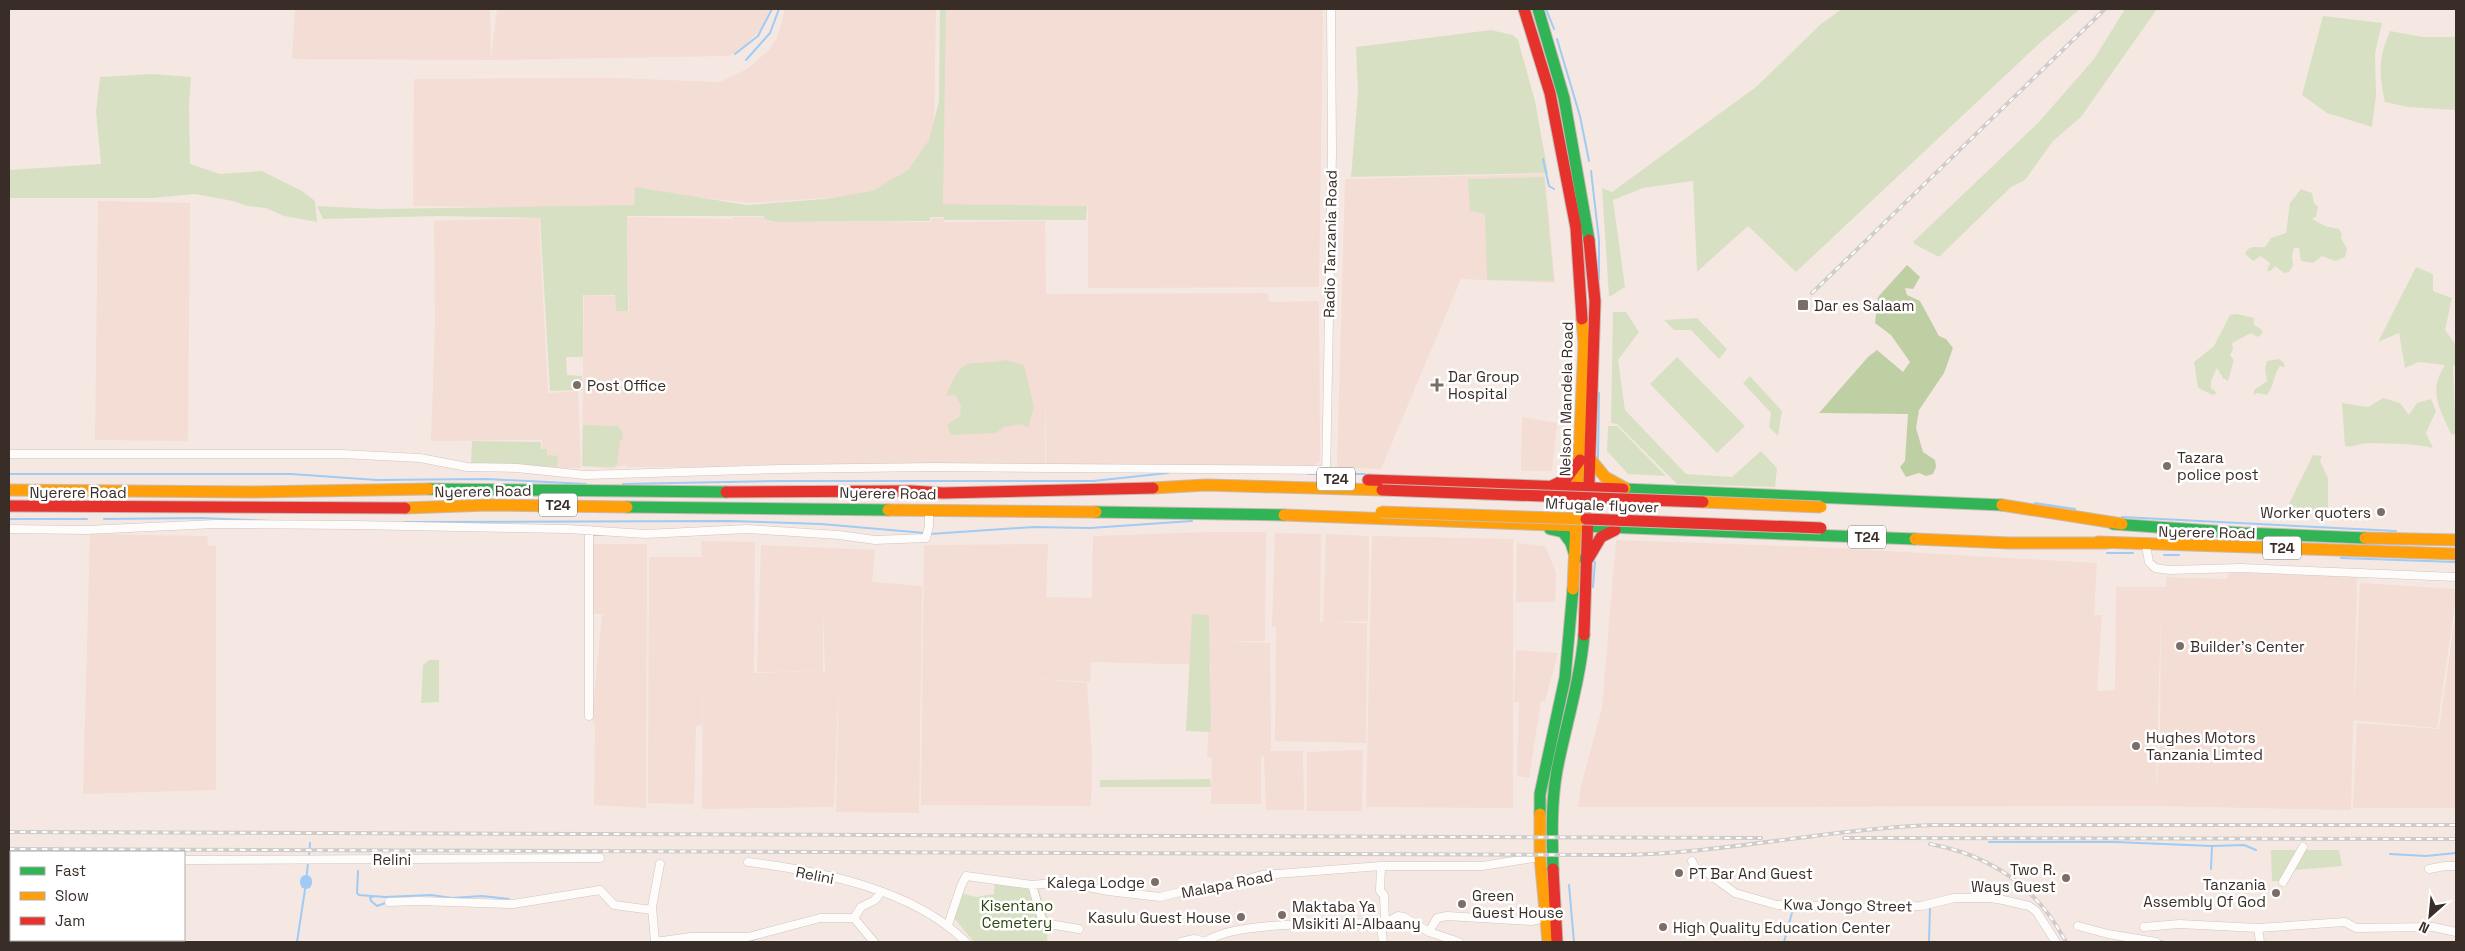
<svg xmlns="http://www.w3.org/2000/svg" width="2465" height="951" viewBox="0 0 2465 951" font-family="'Space Grotesk',sans-serif">
	<style>
		.built { fill: #f4ddd4; fill-rule: evenodd }
		.green { fill: #d8e0c4 }
		.forest { fill: #bfcfa4 }
		.lines { fill: none; stroke-linecap: round; stroke-linejoin: round }
		.stream { stroke: #a0cbf4; stroke-width: 2 }
		.river { stroke: #a0cbf4; stroke-width: 12 }
		.street-casing { stroke: #d0c4bf; stroke-width: 9 }
		.fast-casing { stroke: #c8bab4; stroke-width: 13 }
		.slow-casing { stroke: #c8bab4; stroke-width: 13 }
		.jam-casing { stroke: #c8bab4; stroke-width: 13 }
		.street { stroke: #fefcfb; stroke-width: 8 }
		.fast { stroke: #30b455; stroke-width: 11 }
		.slow { stroke: #ff9f0a; stroke-width: 11 }
		.jam { stroke: #e5322d; stroke-width: 11 }
		.rail-casing { stroke: #d0ccca; stroke-width: 4 }
		.rail { stroke: #fff; stroke-width: 2; stroke-dasharray: 5.5; stroke-linecap: butt }
		.slow-bridge-casing { stroke: #c8bab4; stroke-width: 13; stroke-linecap: butt }
		.jam-bridge-casing { stroke: #c8bab4; stroke-width: 13; stroke-linecap: butt }
		.slow-bridge { stroke: #ff9f0a; stroke-width: 11 }
		.jam-bridge { stroke: #e5322d; stroke-width: 11 }
		.poi-dot { fill: #7b6e69; stroke: #fff; stroke-width: 2 }
		.labels { text-anchor: middle; dominant-baseline: central; stroke-width: 5; stroke-linejoin: round; paint-order: stroke }
		.shield { fill: #fff; stroke: #746c68; stroke-width: 1 }
		.shield-label { font-size: 14px; font-weight: bold; fill: #392d28 }
		.street-label { font-size: 15px; fill: #392d28; stroke: #fff }
		.poi-label { font-size: 15px; fill: #392d28; stroke: #fff; text-anchor: start }
		.park-label { font-size: 15px; fill: #2b4410; stroke: #fff }
	</style>
	<rect width="100%" height="100%" fill="#f5e8e2"/>
	<!-- built -->
	<path class="built" d="M295,9H490L491,58L497,9H770L761,29L741,49L729,56L491,60L292,59Z
		M785,9H936L934,126L929,144L909,173L873,194L826,198L749,203L635,190L634,209L413,206L414,79L614,78L720,82L747,69L768,51L777,38Z
		M943,9H1323L1319,287L1088,288V206L940,204Z
		M1545,174L1555,283L1461,279L1381,469L1337,467L1345,179Z
		M98,201L190,203L188,441L95,440Z
		M627,217L733,219V217H764L765,221L776,222H931V218H944V222L1045,221L1046,294L1268,293L1269,302L1319,301L1320,461L1313,466L1046,468V370L1045,464L739,465L738,467H627L626,465L610,469L582,466L584,295L615,296L616,311H629Z
		M539,218L548,393L578,391L581,468H556L555,460L542,459V440L431,441L435,325L434,221Z
		M1522,417L1557,423L1552,471H1521Z
		M1211,532H1266L1265,641H1224L1270,643L1271,747L1269,751H1303L1304,810H1266L1264,756H1261V804H1211L1212,758L1207,757L1211,665L1091,662L1090,682L1024,678L1087,683L1092,756L1091,806L921,805L924,545L1048,544L1046,597L1092,598L1093,536Z
		M1275,533L1321,534L1320,622H1323L1326,534L1369,536L1368,621L1328,622L1367,623L1366,743L1275,741L1276,627H1272Z
		M90,534L208,536L207,545L216,546V790L83,794Z
		M1372,536L1513,539V808L1366,807Z
		M1616,540L1816,547L2097,563L2094,615H2102L2097,691L2115,690L2116,587H2166V577L2227,579L2228,572L2357,577L2354,713L2360,583L2456,589V597L2437,728L2353,720L2351,810L2155,806L1578,807L1581,786L1602,708ZM2161,613L2160,748L2156,790V789Z
		M701,541L755,542L754,673L825,671L823,609V671L757,672L761,545L875,550L872,582L922,586L919,813L836,812L839,671L834,807L702,809L703,660L702,725L696,726L694,804L648,803L649,557H702Z
		M1517,543L1545,546L1556,572L1555,602H1516Z
		M592,544H647L646,808L594,805L595,726L592,719L602,615L605,614H593Z
		M2456,611V808H2353L2357,723L2439,729Z
		M1516,650L1558,653L1545,701H1541L1529,778L1517,776L1519,702H1514Z
		M1363,750L1362,811H1307V752Z"/>
	<!-- green -->
	<path class="green" d="M940,9H946L943,204L1087,206L1086,220H944V217H930V221L777,222L765,220L764,216H627L628,311H616L615,295H583V357H566L567,375L582,376V390L550,391L540,218L438,216L323,219L317,206L378,209L634,205L635,187L747,205L825,199L872,191L908,170L929,140L939,101Z
		M1842,9H2080L2041,42L1796,272L1748,226L1697,272L1693,181L1643,188L1613,200L1625,287L1609,297L1602,188L1612,192L1756,87L1821,24Z
		M2125,9H2157L2081,117L2053,141L2025,180L2011,187L1939,257L1916,245L1913,242L2038,123L2094,59Z
		M2323,16L2382,23L2375,53L2376,95L2372,127L2327,113L2302,95Z
		M1491,30L1513,35L1518,40L1535,101L1548,173L1351,177L1358,93L1356,47Z
		M2390,31L2423,37H2456V110L2408,107L2385,102C2379,73 2378,59 2390,31Z
		M152,74L191,77L189,105L190,164L220,174L262,171L302,191L315,201L317,222L284,216L266,208L248,206L233,201L195,194L153,198H9V170L101,164L96,112L100,77Z
		M1544,177L1554,281L1487,280L1485,214L1470,211L1468,179Z
		M2301,189L2312,193L2314,203L2318,207L2316,217L2312,219L2325,226L2339,229L2342,234L2341,238L2347,249L2345,257L2335,261L2322,256L2313,263L2301,261L2299,248H2294L2292,256L2293,266L2289,272L2284,273L2275,266L2270,271H2267L2270,263L2261,256L2253,261L2245,254C2249,244 2256,248 2265,247L2271,238L2286,233L2290,203Z
		M2416,267L2433,274V291L2452,298L2445,330L2456,345V365L2453,367L2456,435L2451,434C2439,407 2428,391 2445,365L2419,362L2405,368L2399,333L2378,342Z
		M1613,312H1626L1639,332L1618,360L1625,410L1686,474L1732,477L1761,451L1777,468L1775,487L1677,484L1617,424L1611,423Z
		M2237,314L2254,318V325L2261,329L2263,333L2258,337L2251,333L2232,343L2233,349L2230,355L2234,360L2228,381L2223,378L2217,368L2211,381V388L2217,393L2213,395L2198,388L2194,362L2214,346L2230,315Z
		M1697,318L1727,349L1719,359L1691,330H1674L1664,320Z
		M1677,357L1745,426L1717,453L1650,384Z
		M2279,359L2284,363L2285,367L2280,366C2274,373 2274,386 2267,395L2257,393L2254,395V390L2267,381L2265,370L2267,361Z
		M1006,360L1024,365L1034,407L1028,428L1022,424L1004,427L996,433L951,435L947,425L960,416L961,406L955,395L946,396C965,351 965,368 1006,360Z
		M1750,376L1782,411L1778,436L1769,427L1771,413L1743,383Z
		M2383,398L2400,403L2409,415L2417,403L2431,399L2436,411L2426,433L2433,448C2413,443 2389,444 2369,443C2360,443 2354,448 2345,446L2342,403L2368,407Z
		M583,425L618,426L622,431L623,440H620L617,465L613,467L582,466Z
		M1608,426H1617L1666,476L1628,474L1607,451Z
		M472,441L541,442V449H547V455L558,456L557,467L471,464Z
		M2313,455L2322,456L2320,461L2328,478V513L2288,511L2287,508Z
		M1192,614L1209,615L1211,732L1186,731Z
		M429,660H439V702L421,703L423,665Z
		M1210,779L1211,787H1100V780Z
		M2271,850H2339L2342,866L2284,871L2280,881H2272Z
		M995,880L1037,884L1048,918L1047,942H974L954,918L961,893L976,897L994,894Z"/>
	<!-- forest -->
	<path class="forest" d="M1907,265L1920,277L1913,289L1905,288L1907,295L1920,301L1939,336L1946,339L1953,348L1944,373L1919,410L1916,428L1923,452L1935,460L1936,467L1933,474L1926,476L1919,473L1906,477L1900,467L1905,461L1908,414L1819,413L1868,357L1877,350L1903,372L1910,362L1891,335L1875,323L1878,297Z"/>
	<g class="lines">
		<!-- stream -->
		<path class="stream" d="M1546,9L1554,29
			M1557,39L1580,116L1589,161
			M735,54L758,36L772,9
			M746,60L770,33L779,9
			M1543,159L1549,186L1554,189
			M1591,171L1599,240V279
			M1598,459L1599,393
			M9,474H291L377,480L486,479L586,484
			M1308,474H1323
			M1332,474H1365
			M623,484L779,481H1093L1168,473
			M2035,503L2075,509
			M2122,517L2396,531
			M9,519H87
			M104,519L200,518L271,521
			M405,522L730,521L821,524L925,533
			M930,534L1033,527L1090,528L1192,521
			M2107,553H2133
			M2164,555H2179
			M2341,558L2456,562
			M1593,587L1595,562
			M1989,842H2115L2212,846
			M2390,854L2426,856L2456,853
			M309,858L310,843
			M2211,869L2212,846L2244,845L2256,850
			M358,871L357,893L359,895L385,897L431,895L452,898L482,896L509,899
			M306,881L308,863
			M1569,885L1574,942
			M372,897H370L371,901L377,906L388,902
			M752,940L761,937
			M2159,941L2165,942
			M297,942L306,883
			M1784,942L1793,909
			M1929,942L1930,907"/>
		<!-- river -->
		<path class="river" d="M306,881V883"/>
		<!-- street casing -->
		<g class="street-casing">
			<path id="street" d="M9,454H341L420,458L467,467L517,468L585,475L781,469L933,467L1326,470
				M1326,479L1332,152L1331,9
				M9,529L86,530L215,524L354,525L568,529L646,534L747,529L839,535L875,540L926,538L929,526V509
				M2146,546L2149,562L2155,568L2169,570L2241,568L2456,577
				M589,716V530
				M184,860L600,858
				M1692,861L1695,868L1709,874L1735,893L1777,905L1879,908L1921,906L1954,898H1990L2003,900L2029,906L2036,911L2056,942
				M748,862C820,871 913,889 966,942
				M9,864H11
				M660,864L652,907L655,942L691,937H748L820,918H854
				M1381,866L1380,891L1384,895L1385,923
				M2429,869L2445,866H2456
				M2283,882L2303,847
				M1032,885L1043,923L1079,929
				M389,902L418,901L513,904L600,890L614,905L652,910
				M854,918L861,907L875,900L881,892
				M854,918L874,942
				M948,925L961,886L966,876L1032,885L1063,882L1108,891L1160,897L1184,891L1220,887L1262,875L1381,866H1482L1540,857
				M2078,926L2108,934L2156,942
				M2144,927L2179,924L2258,928
				M1429,932L1437,918L1447,916L1531,921L1545,918
				M34,940V942
				M98,942V940
				M1181,942L1194,939L1206,942
				M1206,942C1232,920 1347,924 1385,923L1398,916L1404,917L1429,932L1459,942
				M1383,942L1381,926L1385,923
				M2260,942L2258,928L2345,922L2356,928L2433,927L2456,932"/>
		</g>
		<!-- fast casing -->
		<g class="fast-casing">
			<path id="fast" d="M1538,9L1564,98L1589,240
				M429,489L726,492
				M1623,489L2002,505
				M627,507L888,510
				M1096,512L1284,515
				M2113,524L2242,533L2365,538
				M1580,526L1915,539
				M1550,529L1563,532L1571,543L1576,559
				M1540,814V794L1565,678L1573,589
				M1553,869C1552,836 1551,803 1557,770C1566,724 1580,681 1584,635"/>
		</g>
		<!-- slow casing -->
		<g class="slow-casing">
			<path id="slow" d="M1591,460L1605,477L1625,488
				M1153,488L1206,485L1382,490
				M9,490L252,492L429,489
				M2002,505L2122,524
				M405,508L489,505L627,507
				M888,510L1096,512
				M1284,515L1580,526
				M2365,538L2456,540
				M1915,539L2009,543H2107
				M2098,542L2456,554
				M1573,589L1584,344L1582,319
				M1540,814V857L1548,942"/>
		</g>
		<!-- jam casing -->
		<g class="jam-casing">
			<path id="jam" d="M1524,9L1550,93L1576,228L1582,319
				M1368,480L1623,489
				M1550,487L1566,479L1580,460
				M726,492L911,491L943,493L1153,488
				M9,506L405,508
				M1588,559L1601,537L1615,530
				M1584,635L1595,301L1589,240
				M1553,869L1557,942"/>
		</g>
		<!-- street -->
		<use href="#street" class="street"/>
		<!-- fast -->
		<use href="#fast" class="fast"/>
		<!-- slow -->
		<use href="#slow" class="slow"/>
		<!-- jam -->
		<use href="#jam" class="jam"/>
		<!-- rail casing -->
		<g class="rail-casing">
			<path id="rail" d="M1812,293L2105,9
				M9,832L1761,838
				M1844,838L2456,839
				M1930,844C1990,855 2037,887 2066,942
				M9,849L1622,855C1726,853 1828,829 1933,825H2456"/>
		</g>
		<!-- rail -->
		<use href="#rail" class="rail"/>
		<!-- slow-bridge casing -->
		<g class="slow-bridge-casing">
			<path id="slow-bridge" d="M1703,502L1821,507
				M1381,512L1586,519"/>
		</g>
		<!-- jam-bridge casing -->
		<g class="jam-bridge-casing">
			<path id="jam-bridge" d="M1382,490L1703,502
				M1586,519L1821,528"/>
		</g>
		<!-- slow-bridge -->
		<use href="#slow-bridge" class="slow-bridge"/>
		<!-- jam-bridge -->
		<use href="#jam-bridge" class="jam-bridge"/>
	</g>
	<!-- markers -->
	<g class="poi-dot">
		<rect x="1797" y="299" width="12" height="12" rx="2.5"/>
		<circle cx="577" cy="385" r="5"/>
		<path d="M1434.5 377.5h5v5h5v5h-5v5h-5v-5h-5v-5h5z"/>
		<circle cx="2167" cy="466" r="5"/>
		<circle cx="2381" cy="512" r="5"/>
		<circle cx="2180" cy="646" r="5"/>
		<circle cx="2136" cy="746" r="5"/>
		<circle cx="1679" cy="873" r="5"/>
		<circle cx="2066" cy="878" r="5"/>
		<circle cx="1155" cy="882" r="5"/>
		<circle cx="2276" cy="893" r="5"/>
		<circle cx="1462" cy="904" r="5"/>
		<circle cx="1282" cy="915" r="5"/>
		<circle cx="1241" cy="917" r="5"/>
		<circle cx="1663" cy="927" r="5"/>
	</g>
	<g class="labels">
		<!-- shield labels -->
		<g class="shield">
			<rect x="1317" y="467.5" width="38" height="23" rx="4"/>
			<rect x="539" y="493.5" width="38" height="23" rx="4"/>
			<rect x="1848" y="525.5" width="38" height="23" rx="4"/>
			<rect x="2263" y="536.5" width="38" height="23" rx="4"/>
		</g>
		<g class="shield-label">
			<text x="1336" y="479">T24</text>
			<text x="558" y="505">T24</text>
			<text x="1867" y="537">T24</text>
			<text x="2282" y="548">T24</text>
		</g>
		<!-- street labels -->
		<g class="street-label">
			<text transform="translate(1330 244) rotate(-89)">Radio Tanzania Road</text>
			<text transform="translate(1566 399) rotate(-89)">Nelson Mandela Road</text>
			<text transform="translate(483 491) rotate(-1)">Nyerere Road</text>
			<text x="78" y="492">Nyerere Road</text>
			<text transform="translate(888 493) rotate(1)">Nyerere Road</text>
			<text transform="translate(1602 505) rotate(2)">Mfugale flyover</text>
			<text transform="translate(2207 532) rotate(1)">Nyerere Road</text>
			<text x="392" y="859">Relini</text>
			<text transform="translate(815 875) rotate(11)">Relini</text>
			<text transform="translate(1227 884) rotate(-11)">Malapa Road</text>
			<text transform="translate(1848 905) rotate(1)">Kwa Jongo Street</text>
		</g>
		<!-- poi labels -->
		<g class="poi-label">
			<text x="1814" y="305">Dar es Salaam</text>
			<text x="1448" y="376">Dar Group<tspan x="1448" dy="17">Hospital</tspan></text>
			<text x="587" y="385">Post Office</text>
			<text x="2177" y="457">Tazara<tspan x="2177" dy="17">police post</tspan></text>
			<text x="2371" y="512" text-anchor="end">Worker quoters</text>
			<text x="2190" y="646">Builder's Center</text>
			<text x="2146" y="737">Hughes Motors<tspan x="2146" dy="17">Tanzania Limted</tspan></text>
			<text x="2056" y="869" text-anchor="end">Two R.<tspan x="2056" dy="17">Ways Guest</tspan></text>
			<text x="1689" y="873">PT Bar And Guest</text>
			<text x="1145" y="882" text-anchor="end">Kalega Lodge</text>
			<text x="2266" y="884" text-anchor="end">Tanzania<tspan x="2266" dy="17">Assembly Of God</tspan></text>
			<text x="1472" y="895">Green<tspan x="1472" dy="17">Guest House</tspan></text>
			<text x="1292" y="906">Maktaba Ya<tspan x="1292" dy="17">Msikiti Al-Albaany</tspan></text>
			<text x="1231" y="917" text-anchor="end">Kasulu Guest House</text>
			<text x="1673" y="927">High Quality Education Center</text>
		</g>
		<!-- park labels -->
		<g class="park-label">
			<text x="1017" y="905">Kisentano<tspan x="1017" dy="17">Cemetery</tspan></text>
		</g>
	</g>
	<!-- border -->
	<rect width="2465" height="951" fill="none" stroke="#392d28" stroke-width="20"/>
	<!-- legend -->
	<rect x="10" y="851" width="175" height="90" fill="#ffffff" stroke="#b0aba9"/>
	<rect x="20" y="867" width="25" height="8" fill="#30b455" stroke="#b0aba9"/>
	<text x="55" y="876" font-size="15" fill="#392d28">Fast</text>
	<rect x="20" y="892" width="25" height="8" fill="#ff9f0a" stroke="#b0aba9"/>
	<text x="55" y="901" font-size="15" fill="#392d28">Slow</text>
	<rect x="20" y="917" width="25" height="8" fill="#e5322d" stroke="#b0aba9"/>
	<text x="55" y="926" font-size="15" fill="#392d28">Jam</text>
	<!-- north arrow -->
	<g transform="translate(2430 916) rotate(207)" stroke="#ffffff" stroke-width="4" paint-order="stroke">
	<path d="M0-4L9 19L0 12L-9 19Z" fill="#392d28"/>
	<text y="-8" font-size="14" font-weight="bold" text-anchor="middle" fill="#392d28">N</text>
	</g>
</svg>
